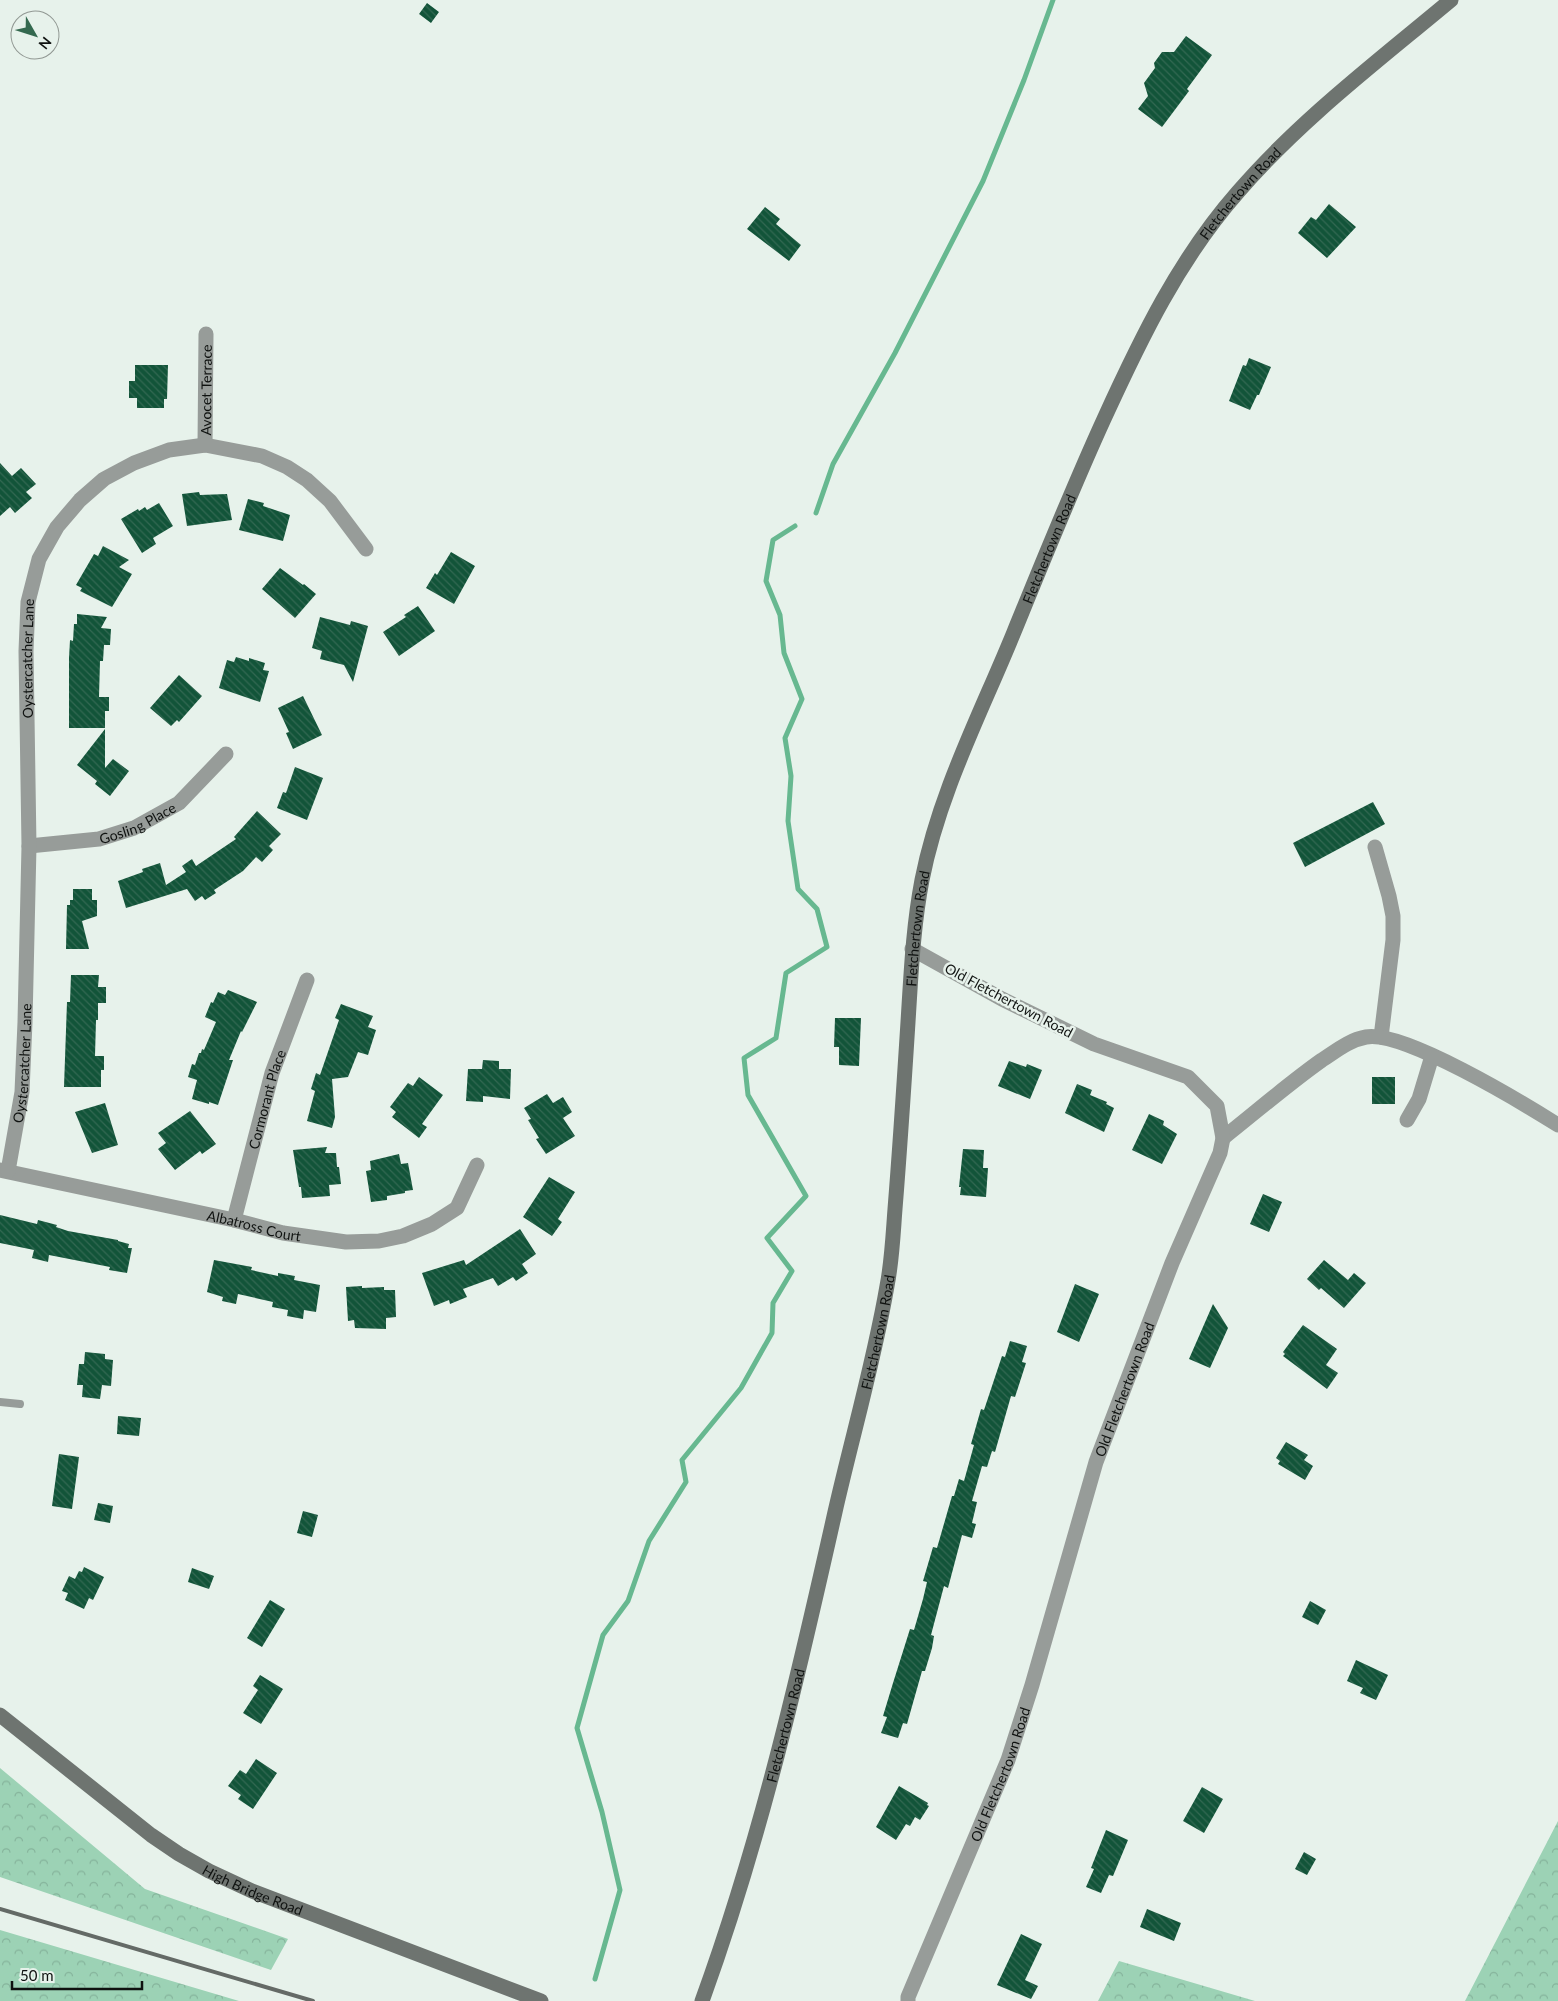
<svg xmlns="http://www.w3.org/2000/svg" width="1558" height="2001" viewBox="0 0 1558 2001" font-family="Lato,sans-serif">
	<style>
		.forest { fill: url(#forest-crowns) }
		.lines { fill: none; stroke-linecap: round; stroke-linejoin: round }
		.stream { stroke: #67b890; stroke-width: 5 }
		.building { fill: url(#building-back-hatch) }
		.lane { stroke: #979c99; stroke-width: 8 }
		.street { stroke: #979c99; stroke-width: 15 }
		.secondary { stroke: #6e7470; stroke-width: 15 }
		.rail { stroke: #646a66; stroke-width: 4 }
		.labels { text-anchor: middle; dominant-baseline: central; stroke-width: 5; stroke-linejoin: round; paint-order: stroke }
		.street-label { font-size: 14px; fill: #0f1210; stroke: #e7f2eb }
	</style>
	<defs>
		<pattern id="forest-crowns" width="20" height="18" patternUnits="userSpaceOnUse" patternTransform="scale(1.25)"><rect width="20" height="18" fill="#9cd2b5"/><path d="M2 6a3 3 0 1 1 6 0M12 15a3 3 0 1 1 6 0" fill="none" stroke="#85b39b"/></pattern>
		<pattern id="building-back-hatch" width="6" height="6" patternUnits="userSpaceOnUse" patternTransform="scale(1.25)"><rect width="6" height="6" fill="#125439"/><path d="M-1 5l2 2M0 0l6 6M5-1l2 2" fill="none" stroke="#336852"/></pattern>
	</defs>
	<rect width="100%" height="100%" fill="#e7f2eb"/>
	<!-- forest -->
	<path class="forest" d="M0,1768L145,1889L288,1939L271,1970L0,1877Z
		M1558,1821V2001H1465Z
		M0,1930L239,2001H0Z
		M1119,1961L1255,2001H1098Z"/>
	<g class="lines">
		<!-- stream -->
		<path class="stream" d="M816,513L833,464L895,353L983,181L1024,80L1053,0
			M595,1979L620,1890L602,1812L577,1728L603,1635L628,1601L649,1541L686,1482L682,1460L741,1388L772,1333L773,1303L792,1271L767,1238L806,1196L748,1095L744,1058L776,1038L786,973L827,947L817,909L798,889L788,821L791,776L785,738L802,699L784,653L780,615L766,581L773,540L795,526"/>
	</g>
	<!-- building -->
	<path class="building" d="M427,3L439,12L431,23L419,14Z
		M1186,36L1212,55L1187,89L1189,91L1162,127L1138,109L1148,96L1144,83L1155,68L1154,63L1162,52H1174Z
		M1329,204L1356,227L1327,258L1298,233L1311,217L1316,220Z
		M765,207L780,219L776,224L801,245L789,261L747,229Z
		M1249,358L1271,367L1259,395H1257L1250,410L1229,401L1243,365L1246,366Z
		M135,365H168L167,399H164V408H137V398H129V381H135Z
		M0,463L12,476L21,468L36,484L26,492L32,498L15,513L10,507L0,516Z
		M199,492L200,495L227,494L232,520L187,526L182,494Z
		M248,499L264,503L263,506L290,515L283,541L239,530Z
		M159,503L173,526L153,538L156,544L142,553L121,519L138,509L139,511L145,507L147,510Z
		M103,546L129,560L119,567L132,574L112,607L80,591L82,588L76,585L94,554L98,556Z
		M451,552L475,566L454,604L426,588L435,573L437,575Z
		M280,568L303,585L304,584L316,594L295,618L262,589Z
		M418,606L435,631L399,656L383,632L406,617L404,615Z
		M77,614L107,617L101,628L111,629L110,645H104L103,661H100L99,697H109V711H105V728H69V658L70,640L73,641L74,624H77Z
		M320,617L350,625L351,621L368,626L353,682L344,665L320,659L322,651L312,648Z
		M236,657L249,661V658L265,663L263,670L269,671L260,702L219,688L227,660L234,662Z
		M179,675L202,696L179,722L177,720L171,726L150,708Z
		M303,696L322,735L293,749L286,733L289,732L278,708Z
		M105,729V768L113,759L129,771L110,796L95,784L97,781L77,765Z
		M295,767L323,778L307,820L277,808L283,792L286,793Z
		M1373,802L1385,824L1305,867L1293,843Z
		M257,811L281,834L269,846L273,850L262,862L256,857L243,871L214,890L216,893L205,900L202,896L195,901L187,889L126,908L118,881L143,872L142,869L160,863L166,885L186,872L182,866L192,859L196,866L236,839L234,837Z
		M73,889H92V900H97V916L82,921L89,949H66L67,905H70V900H73Z
		M71,975H99L98,987H106V1003H98V1020H96L95,1056H104V1070H101V1087H64L67,1002H70Z
		M228,990L257,1002L242,1032L241,1031L229,1060H233L218,1105L209,1102V1104L192,1099L197,1080L188,1077L192,1064L195,1065L199,1053H201L202,1049L204,1050L216,1022L205,1017L211,1002L213,1003L218,992L225,995Z
		M341,1004L373,1016L368,1027L376,1030L368,1055L358,1052L348,1077L332,1079L335,1117L332,1128L307,1121L315,1091L311,1089L316,1073L320,1075L339,1020L335,1018Z
		M835,1018H861L859,1066L839,1065V1047H834Z
		M483,1060L499,1061V1069H511L510,1099L483,1096V1102L466,1101L468,1069H482Z
		M1009,1061L1026,1067L1027,1064L1042,1070L1030,1099L998,1086Z
		M419,1077L443,1095L422,1124L427,1127L419,1138L392,1117L396,1112L390,1107L408,1083L413,1086Z
		M1372,1077H1395V1104H1372Z
		M1077,1084L1092,1090L1090,1095L1107,1102L1106,1104L1114,1108L1104,1132L1065,1113Z
		M547,1094L553,1103L563,1097L572,1112L563,1118L575,1136L546,1154L536,1139L539,1138L528,1120L531,1119L524,1108Z
		M105,1103L118,1145L92,1153L75,1112Z
		M190,1111L216,1144L202,1154L200,1151L175,1170L158,1149L166,1143L158,1133Z
		M1149,1114L1164,1121L1163,1125L1177,1134L1162,1164L1132,1150Z
		M327,1147L325,1153H336L337,1167H339L341,1184L329,1185L330,1196L302,1198L301,1187H299L293,1150Z
		M963,1149L984,1150L983,1168H988L986,1197L960,1195L961,1187H959Z
		M399,1154L401,1164L408,1163L413,1190L405,1191V1193L387,1196V1200L371,1202L366,1171L371,1170L370,1161Z
		M549,1177L575,1192L558,1219L562,1222L552,1236L523,1217Z
		M1263,1194L1282,1202L1269,1232L1250,1224Z
		M0,1215L37,1224L38,1220L57,1225L56,1227L68,1231L118,1240V1241L129,1244L128,1248H132L127,1273L109,1270L110,1267L49,1255L48,1262L32,1258L34,1250L0,1243Z
		M520,1229L536,1254L522,1264L528,1273L516,1281L513,1277L498,1286L493,1278L463,1289L467,1297L450,1304L449,1300L434,1306L422,1273L464,1260L466,1265Z
		M214,1260L252,1267L251,1270L278,1276V1273L295,1276L294,1280L320,1285L316,1312L304,1310L303,1319L287,1316L288,1310L272,1307L273,1302L238,1294L236,1304L222,1301L223,1297L207,1292Z
		M1324,1260L1348,1280L1354,1273L1366,1283L1344,1308L1321,1288L1319,1290L1307,1279Z
		M1075,1284L1099,1294L1079,1342L1057,1332Z
		M362,1286V1288L384,1287V1290H395L396,1317L386,1318V1329L355,1328L354,1320L348,1321L346,1287Z
		M1213,1304L1228,1328L1210,1368L1189,1359Z
		M1303,1325L1337,1349L1326,1365L1338,1373L1327,1389L1283,1356L1285,1354L1283,1352Z
		M1010,1341L1027,1346L1022,1362L1026,1363L1015,1397L1011,1396L995,1452L992,1451L987,1467L982,1466L972,1501L977,1502L972,1523L976,1524L972,1538L962,1535L948,1588L944,1586L931,1635L934,1636L932,1648L925,1671H922L907,1724L903,1723L898,1738L881,1733L887,1717L883,1716L893,1683L910,1629L914,1630L923,1599L927,1582L923,1581L933,1547L937,1548L952,1496H954L959,1479L964,1481L974,1445L971,1444L981,1409L984,1410L1002,1356L1005,1357Z
		M85,1352L105,1354V1359L113,1360L111,1386L102,1385L100,1399L82,1397L83,1385H77L79,1364H84Z
		M118,1416L141,1418L139,1436L117,1434Z
		M1286,1442L1308,1455L1304,1460L1313,1466L1305,1480L1278,1464L1280,1461L1276,1458Z
		M59,1454L79,1457L72,1509L52,1506Z
		M98,1503L113,1506L110,1523L94,1520Z
		M303,1511L318,1515L312,1537L297,1533Z
		M84,1567L104,1577L93,1600L89,1598L84,1609L65,1600L68,1593L62,1591L69,1576L75,1579L79,1571L82,1572Z
		M192,1568L214,1576L209,1589L188,1582Z
		M270,1600L285,1609L262,1647L247,1638Z
		M1310,1601L1326,1610L1318,1625L1302,1617Z
		M1356,1660L1388,1675L1376,1700L1360,1693L1363,1688L1347,1681Z
		M260,1675L283,1689L261,1724L243,1713L258,1690L253,1686Z
		M256,1759L277,1773L253,1809L238,1799L241,1795L228,1786L240,1770L246,1774Z
		M899,1786L928,1803L927,1805L929,1806L920,1820L915,1817L910,1826L906,1824L896,1840L876,1827Z
		M1202,1787L1223,1799L1204,1833L1183,1821Z
		M1106,1830L1128,1840L1113,1876L1109,1875L1101,1893L1086,1887L1094,1869L1091,1868Z
		M1304,1852L1316,1859L1307,1875L1295,1869Z
		M1147,1909L1181,1923L1174,1941L1140,1927Z
		M1021,1934L1042,1944L1025,1980L1038,1986L1031,1999L997,1985Z"/>
	<g class="lines">
		<!-- lane -->
		<path class="lane" d="M0,1402L20,1404"/>
		<!-- street -->
		<g class="street">
			<path id="s1" d="M205,445L206,334"/>
			<path id="s2" d="M29,846L99,839L134,828L179,803L226,754"/>
			<path d="M1375,847L1389,896L1393,916V940L1381,1037"/>
			<path d="M1407,1120L1419,1099L1432,1056"/>
			<path d="M1223,1138C1256,1112 1288,1084 1322,1060C1336,1051 1349,1040 1366,1037C1403,1030 1523,1103 1558,1125"/>
			<path id="s3" d="M0,1170L234,1220L283,1233L346,1242L379,1241L403,1236L432,1224L457,1208L477,1165"/>
			<path id="s4" d="M8,1171L22,1092L25,1022L29,846L26,651L28,602L39,559L57,527L80,500L104,479L134,463L169,450L205,445L262,456L287,467L307,480L330,501L366,549"/>
			<path id="s5" d="M234,1220L272,1073L307,980"/>
			<path id="s6" d="M908,2001V1997L1008,1760L1032,1685L1096,1462L1172,1263L1220,1153L1223,1138L1217,1106L1188,1077L1094,1044L1002,999L912,949"/>
		</g>
		<!-- secondary -->
		<g class="secondary">
			<path id="s7" d="M0,1715L151,1835L179,1854L209,1871L252,1891L541,2001"/>
			<path id="s8" d="M702,2001C760,1842 798,1677 835,1512C852,1437 874,1362 887,1286C892,1261 893,1235 895,1209C900,1147 904,1085 908,1022C911,975 913,927 922,880C939,793 981,713 1014,632C1043,561 1072,489 1104,419C1141,338 1179,259 1238,192C1300,120 1378,61 1451,0"/>
		</g>
		<!-- rail -->
		<path class="rail" d="M0,1909L313,2001"/>
	</g>
	<g class="labels">
		<!-- street labels -->
		<g class="street-label">
			<text stroke="none"><textPath href="#s8" startOffset="1908">Fletchertown Road</textPath></text>
			<text stroke="none"><textPath href="#s1" startOffset="55">Avocet Terrace</textPath></text>
			<text stroke="none"><textPath href="#s8" startOffset="1502">Fletchertown Road</textPath></text>
			<text stroke="none"><textPath href="#s4" startOffset="514">Oystercatcher Lane</textPath></text>
			<text stroke="none"><textPath href="#s2" startOffset="112">Gosling Place</textPath></text>
			<text stroke="none"><textPath href="#s8" startOffset="1098">Fletchertown Road</textPath></text>
			<text transform="translate(1009 1000) rotate(28)">Old Fletchertown Road</text>
			<text stroke="none"><textPath href="#s4" startOffset="109">Oystercatcher Lane</textPath></text>
			<text stroke="none"><textPath href="#s5" startOffset="125">Cormorant Place</textPath></text>
			<text stroke="none"><textPath href="#s3" startOffset="260">Albatross Court</textPath></text>
			<text stroke="none"><textPath href="#s8" startOffset="692">Fletchertown Road</textPath></text>
			<text stroke="none"><textPath href="#s6" startOffset="650">Old Fletchertown Road</textPath></text>
			<text stroke="none"><textPath href="#s8" startOffset="288">Fletchertown Road</textPath></text>
			<text stroke="none"><textPath href="#s6" startOffset="245">Old Fletchertown Road</textPath></text>
			<text stroke="none"><textPath href="#s7" startOffset="309">High Bridge Road</textPath></text>
		</g>
	</g>
	<!-- north arrow -->
	<g transform="translate(35 35) rotate(129)"><circle r="24" fill="#e7f2eb" stroke="#919893"/>
	<path d="M0-4L9 19L0 12L-9 19Z" fill="#34694f"/>
	<text y="-8" font-size="14" font-weight="bold" text-anchor="middle" fill="#0f1210">N</text>
	</g>
	<!-- scale -->
	<path d="M12 1981v8h130v-8" fill="none" stroke="#0f1210" stroke-width="2.5"/>
	<text x="20" y="1981" font-size="15" fill="#0f1210" stroke="#e7f2eb" stroke-width="4" paint-order="stroke">50 m</text>
</svg>
